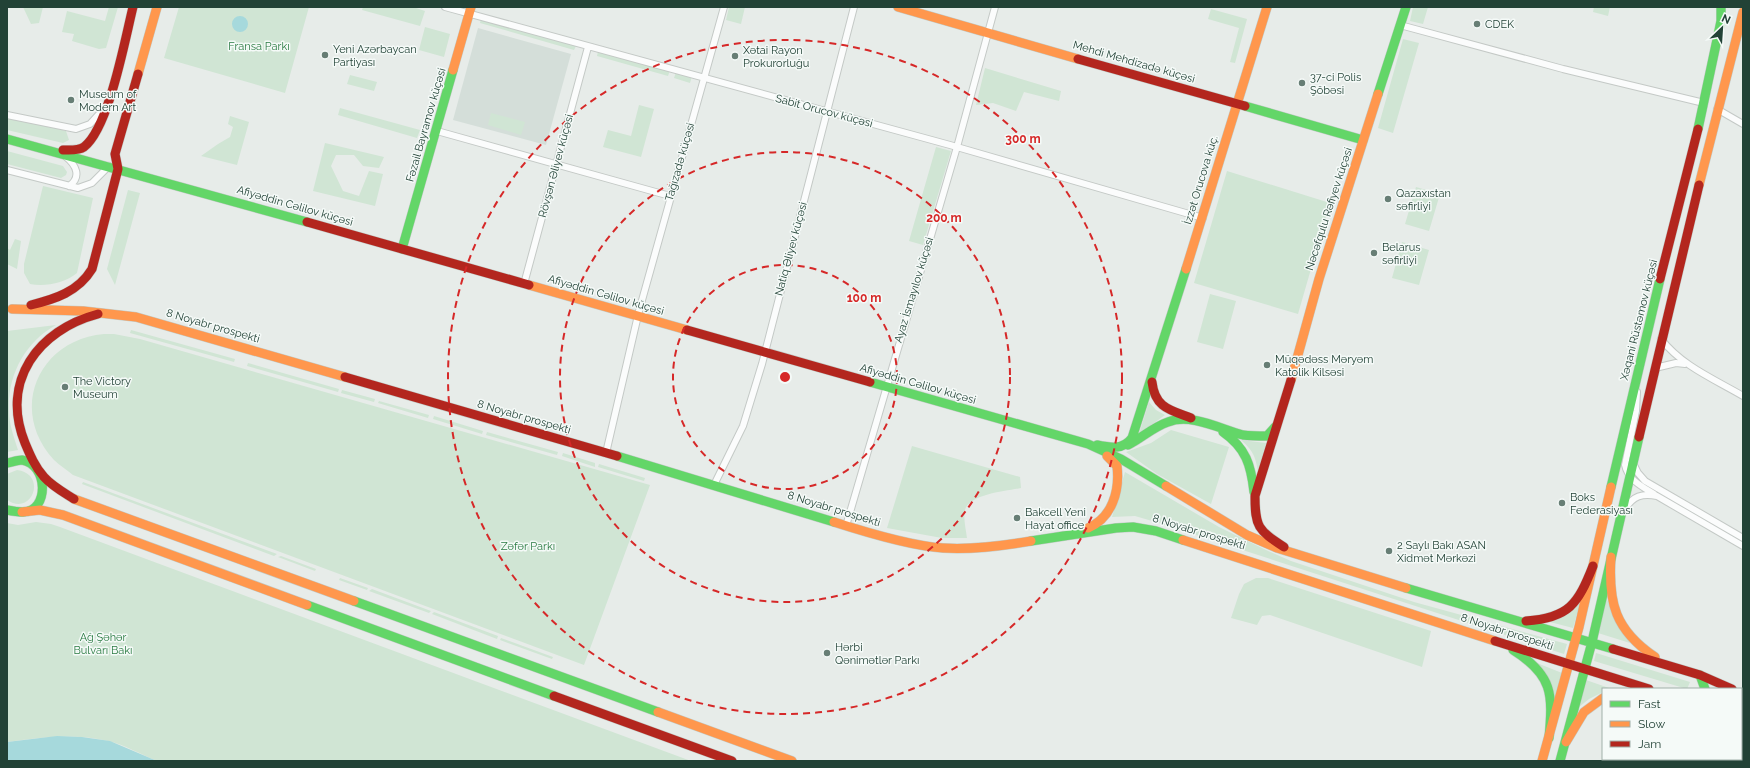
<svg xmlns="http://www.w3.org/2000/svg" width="1750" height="768" viewBox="0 0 1750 768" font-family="Raleway,sans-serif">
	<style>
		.built { fill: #d4ded9 }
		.green { fill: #d0e5d4 }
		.water { fill: #a6d9dc }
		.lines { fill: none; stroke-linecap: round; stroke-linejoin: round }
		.street-casing { stroke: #c4c9c6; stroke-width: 8 }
		.fast-casing { stroke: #c2cac6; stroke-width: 10 }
		.slow-casing { stroke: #c2cac6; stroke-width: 10 }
		.jam-casing { stroke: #c2cac6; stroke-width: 10 }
		.street { stroke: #fbfcfc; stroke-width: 6 }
		.fast { stroke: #63d668; stroke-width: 9 }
		.slow { stroke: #ff974d; stroke-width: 9 }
		.jam { stroke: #b3261e; stroke-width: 9 }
		.ring { fill: none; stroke: #d62828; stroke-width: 2; stroke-dasharray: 7 5 }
		.poi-dot { fill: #677e75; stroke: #f5faf8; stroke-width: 1.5 }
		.labels { text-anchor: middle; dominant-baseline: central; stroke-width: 3; stroke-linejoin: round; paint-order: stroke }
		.poi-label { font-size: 11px; fill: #224236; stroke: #f5faf8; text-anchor: start }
		.park-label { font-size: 11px; fill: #2a7b42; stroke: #f5faf8 }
		.street-label { font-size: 11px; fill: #224236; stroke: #f5faf8 }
		.centre { fill: #d62828; stroke: #f5faf8; stroke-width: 2 }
		.ring-label { font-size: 12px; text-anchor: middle; font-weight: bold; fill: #d62828; stroke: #f5faf8; stroke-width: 3; stroke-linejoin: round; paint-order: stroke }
	</style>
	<rect width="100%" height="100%" fill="#e7ece9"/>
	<!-- built -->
	<path class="built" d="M478,28L571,54L546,145L453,120Z"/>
	<!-- green -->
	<path class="green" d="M23,7H43L39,23L31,24Z
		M109,7H118L106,48L99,49L72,41L74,34L62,32L67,11L105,21Z
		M179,7H309L285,93L164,58Z
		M363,7H413L425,11L420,26L362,10Z
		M729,7H745L741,24L726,20Z
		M1413,7H1428L1423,24L1410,21Z
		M1594,7H1610L1608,16L1593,12Z
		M1211,9L1247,19L1235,63L1230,62L1239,28L1208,19Z
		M481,19L576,46L574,50L480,23Z
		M425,27L450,34L444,57L419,50Z
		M1403,39L1419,43L1393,133L1378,128Z
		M598,51L670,70L668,76L597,56Z
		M985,68L1061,91L1059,101L1024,92L1016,111L993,103L976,105Z
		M676,72L692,76L690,83L674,78Z
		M350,75L377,82L374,91L347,84Z
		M639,105L654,109L641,157L603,147L608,130L631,136Z
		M340,108L420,130L417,138L338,115Z
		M491,113L525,122L521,135L488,125Z
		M7,116L66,131L69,140L63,143L7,130Z
		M230,116L249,122L237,165L201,156L218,144L230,137L233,127L228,124Z
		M325,143L384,157L379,168L363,166L354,155H336L331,166L343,191L359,196L369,171L383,174L375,206L313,191Z
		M936,147L951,151L923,245L909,241Z
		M7,151L63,166L67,172L66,175L61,178L7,164Z
		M1227,171L1330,203L1298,314L1194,283Z
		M43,186L93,198L77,273C65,283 45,287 30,284L24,273V264Z
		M1416,187L1440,194L1429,231L1405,224Z
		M128,190L140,193L115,285L107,269Z
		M15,239L21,241L17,269L7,264V248L10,250Z
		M1402,242L1429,250L1419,285L1392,278Z
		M1210,294L1236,301L1223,349L1197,342Z
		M56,325C25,342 7,376 9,411C9,424 14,437 18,450L7,452V331Z
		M131,330L235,359L234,362L130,333Z
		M104,334H114L140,339L650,485L584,665L73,475C67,470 59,465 54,460C8,410 38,340 104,334Z
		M248,363L339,389L338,392L247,366Z
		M342,390L375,399L374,402L341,393Z
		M379,401L429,415L428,418L378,403Z
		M1149,402L1156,410L1165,415L1139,434Z
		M434,416L483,431L482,434L433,419Z
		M1171,430L1229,447L1211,504L1157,474L1126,452L1151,443Z
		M487,432L558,452L557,455L486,435Z
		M1241,440L1266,443L1258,471C1255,455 1253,451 1241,440Z
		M912,446L1020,477L1021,488C1007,491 969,494 965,510C963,517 966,530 967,538H942L887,528Z
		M563,453L595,463V467L562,456Z
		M599,464L645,478L644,481L598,467Z
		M17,470C48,474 32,517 7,500V474Z
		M1125,472L1219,527L1266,550L1291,561L1414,602L1567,644L1564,654L1159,523L1135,516L1112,517Z
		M83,482L277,554L274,556L82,484Z
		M36,522L51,524L60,527L691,761H157C142,755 123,744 108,741C75,733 41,737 7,742V523L18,525Z
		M281,556L316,569L315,571L278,557Z
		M340,578L368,588L367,590L339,580Z
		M1256,578H1268L1431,631L1422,667L1270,615L1262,616L1257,625L1231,618L1239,594L1244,584Z
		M372,589L431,611L429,613L369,591Z
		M1606,598L1630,643L1598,633Z
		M1580,603L1573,628L1550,622Z
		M434,612L498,636L497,639L432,614Z
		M501,638L553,657L552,659L500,640Z
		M1596,653L1690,682L1687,689L1594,661Z
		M1537,663L1562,673L1555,700Z
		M1586,680L1612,689H1603V692L1589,699L1579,707Z
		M1648,759H1693L1700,761H1648Z"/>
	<!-- water -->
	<path class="water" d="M232 24a8 8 0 1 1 16 0a8 8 0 1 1-16 0Z
		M57,736L82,737L110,741L157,761H7V742Z"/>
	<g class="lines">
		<!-- street casing -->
		<g class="street-casing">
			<path id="street" d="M445,7L950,145L1203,218
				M1400,25L1563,69L1704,103
				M1717,109L1743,124
				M7,115L76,129L90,124L101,112
				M437,131L670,196
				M66,157C76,165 82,177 69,186
				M7,170L78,188L92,183L109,166
				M524,284L588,47
				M1661,339C1682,366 1714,379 1743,396
				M1655,368L1676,363L1685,364
				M1637,392L1636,411L1625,465C1628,480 1643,487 1654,494
				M606,453L639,311L724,7
				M1633,463L1638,473L1645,481L1743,538
				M714,485L743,426L762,364L854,7
				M1625,509C1633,496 1642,493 1657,496L1743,546
				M846,526L957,147L995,7"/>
		</g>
		<!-- fast casing -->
		<g class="fast-casing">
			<path id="fast" d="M1378,94L1406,7
				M1245,106L1363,140
				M1698,129L1721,21V7
				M7,139L307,222
				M402,249L453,70
				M870,382L1088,444L1121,459L1166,486
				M1223,432C1246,448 1251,465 1254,492
				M1097,445C1111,448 1123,450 1132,438L1186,269
				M1128,445C1142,438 1153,427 1168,422C1191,413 1220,429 1243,435C1251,436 1259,436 1267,436L1275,427
				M617,456L834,522
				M7,463C12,462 18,460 22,460C48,464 50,511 23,512C18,512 12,511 7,510
				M1611,487L1660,279
				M1031,541L1116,528L1133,527L1156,531L1183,540
				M1406,588L1613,649
				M354,601L658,712
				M307,605L554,696
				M1513,650C1553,675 1553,694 1549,738
				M1700,675L1705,689
				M1560,761L1592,642L1639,437"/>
		</g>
		<!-- slow casing -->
		<g class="slow-casing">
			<path id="slow" d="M898,7L1078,59
				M453,70L471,7
				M138,74L157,7
				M1699,185L1743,12
				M1186,269L1267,7
				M529,285L687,330
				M12,309L83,311L136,317L345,377
				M1291,380L1319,279L1378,94
				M1166,486L1247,535L1277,548L1406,588
				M74,499L354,601
				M22,512L40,510L63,515L307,605
				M834,522C865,532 911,546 943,548C973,550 1002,546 1031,541
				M1088,528C1112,518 1120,491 1117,466L1107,456
				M1183,540L1495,641
				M1611,557C1608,603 1615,630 1655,657
				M1741,693H1743
				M658,712L792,761
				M1741,724L1743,725
				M1566,742L1584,712L1603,698
				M1542,761L1579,627L1611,487"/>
		</g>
		<!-- jam casing -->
		<g class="jam-casing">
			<path id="jam" d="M1078,59L1245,106
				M63,150C70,150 78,151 84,147C109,128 125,39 133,7
				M307,222L529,285
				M1660,279L1698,129
				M31,305C55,299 78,292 92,269L118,169L115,154L138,74
				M687,330L870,382
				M345,377L617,456
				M1152,382C1155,408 1170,410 1191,418
				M1639,437L1699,185
				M74,499C63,492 52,486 44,477C35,467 30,455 25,443C0,381 38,330 98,314
				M1284,547C1258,530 1255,527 1255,496L1291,380
				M1526,621C1569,618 1578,604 1593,566
				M1495,641L1649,689
				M1613,649L1700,675L1732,689
				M554,696L732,761"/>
		</g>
		<!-- street -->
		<use href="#street" class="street"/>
		<!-- fast -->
		<use href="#fast" class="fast"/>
		<!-- slow -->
		<use href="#slow" class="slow"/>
		<!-- jam -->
		<use href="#jam" class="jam"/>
	</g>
	<!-- distance rings -->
	<g class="ring">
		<circle cx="785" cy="377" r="112"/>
		<circle cx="785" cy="377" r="225"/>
		<circle cx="785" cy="377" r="337"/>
	</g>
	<!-- markers -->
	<g class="poi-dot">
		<circle cx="1477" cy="24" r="4"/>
		<circle cx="325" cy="55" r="4"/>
		<circle cx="735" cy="56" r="4"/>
		<circle cx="1302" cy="83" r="4"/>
		<circle cx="71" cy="100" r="4"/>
		<circle cx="1388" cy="199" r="4"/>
		<circle cx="1374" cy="253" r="4"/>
		<circle cx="1267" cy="365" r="4"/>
		<circle cx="65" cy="387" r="4"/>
		<circle cx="1562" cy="503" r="4"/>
		<circle cx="1017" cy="518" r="4"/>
		<circle cx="1389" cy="551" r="4"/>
		<circle cx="827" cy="653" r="4"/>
	</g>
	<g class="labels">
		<!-- poi labels -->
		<g class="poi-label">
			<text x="1485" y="24">CDEK</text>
			<text x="333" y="49">Yeni Azərbaycan<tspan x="333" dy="13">Partiyası</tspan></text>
			<text x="743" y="50">Xətai Rayon<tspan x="743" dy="13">Prokurorluğu</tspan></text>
			<text x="1310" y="77">37-ci Polis<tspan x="1310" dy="13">Şöbəsi</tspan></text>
			<text x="79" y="94">Museum of<tspan x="79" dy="13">Modern Art</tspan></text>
			<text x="1396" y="193">Qazaxıstan<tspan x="1396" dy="13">səfirliyi</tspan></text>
			<text x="1382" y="247">Belarus<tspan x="1382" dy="13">səfirliyi</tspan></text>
			<text x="1275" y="359">Müqədəss Məryəm<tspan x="1275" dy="13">Katolik Kilsəsi</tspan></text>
			<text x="73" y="381">The Victory<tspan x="73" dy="13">Museum</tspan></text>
			<text x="1570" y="497">Boks<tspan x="1570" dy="13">Federasiyası</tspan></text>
			<text x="1025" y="512">Bakcell Yeni<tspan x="1025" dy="13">Hayat office</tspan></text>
			<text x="1397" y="545">2 Saylı Bakı ASAN<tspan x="1397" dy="13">Xidmət Mərkəzi</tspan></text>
			<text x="835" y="647">Hərbi<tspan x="835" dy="13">Qənimətlər Parkı</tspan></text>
		</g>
		<!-- park labels -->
		<g class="park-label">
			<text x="259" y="46">Fransa Parkı</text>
			<text x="528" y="546">Zəfər Parkı</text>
			<text x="103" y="637">Ağ Şəhər<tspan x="103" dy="13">Bulvarı Bakı</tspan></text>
		</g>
		<!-- street labels -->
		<g class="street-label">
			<text transform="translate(1134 62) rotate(16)">Mehdi Mehdizadə küçəsi</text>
			<text transform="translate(824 111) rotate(15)">Sabit Orucov küçəsi</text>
			<text transform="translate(426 125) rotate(-74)">Fəzail Bayramov küçəsi</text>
			<text transform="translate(680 162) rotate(-74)">Tağızadə küçəsi</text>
			<text transform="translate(556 166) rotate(-75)">Rövşən Əliyev küçəsi</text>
			<text transform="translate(1201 180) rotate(-73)">İzzət Orucova küç.</text>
			<text transform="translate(295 206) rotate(16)">Afiyəddin Cəlilov küçəsi</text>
			<text transform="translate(1329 209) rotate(-72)">Nəcəfqulu Rəfiyev küçəsi</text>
			<text transform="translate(791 249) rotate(-75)">Natiq Əliyev küçəsi</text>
			<text transform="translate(914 290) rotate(-73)">Ayaz İsmayılov küçəsi</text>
			<text transform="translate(606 295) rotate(16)">Afiyəddin Cəlilov küçəsi</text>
			<text transform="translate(1639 320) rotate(-76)">Xəqani Rüstəmov küçəsi</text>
			<text transform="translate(213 326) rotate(16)">8 Noyabr prospekti</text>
			<text transform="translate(918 384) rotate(16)">Afiyəddin Cəlilov küçəsi</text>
			<text transform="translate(524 417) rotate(16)">8 Noyabr prospekti</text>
			<text transform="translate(834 509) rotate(17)">8 Noyabr prospekti</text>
			<text transform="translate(1199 532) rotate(17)">8 Noyabr prospekti</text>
			<text transform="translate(1507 632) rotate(18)">8 Noyabr prospekti</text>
		</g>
	</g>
	<circle cx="785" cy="377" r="6" class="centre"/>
	<g class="ring-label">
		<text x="1023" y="143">300 m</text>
		<text x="944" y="222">200 m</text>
		<text x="864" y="302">100 m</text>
	</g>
	<!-- border -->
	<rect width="1750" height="768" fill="none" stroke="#224236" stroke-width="16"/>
	<!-- legend -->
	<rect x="1602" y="688" width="140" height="72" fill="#f5faf8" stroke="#a1b0aa"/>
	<rect x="1610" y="701" width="20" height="6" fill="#63d668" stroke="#a1b0aa"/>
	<text x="1638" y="708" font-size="12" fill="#224236">Fast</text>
	<rect x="1610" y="721" width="20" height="6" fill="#ff974d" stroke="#a1b0aa"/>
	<text x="1638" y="728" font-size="12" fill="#224236">Slow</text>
	<rect x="1610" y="741" width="20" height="6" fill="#b3261e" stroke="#a1b0aa"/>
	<text x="1638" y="748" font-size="12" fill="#224236">Jam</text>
	<!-- north arrow -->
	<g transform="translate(1722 28) rotate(25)" stroke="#f5faf8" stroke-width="3" paint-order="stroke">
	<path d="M0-3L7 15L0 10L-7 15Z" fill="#224236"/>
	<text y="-6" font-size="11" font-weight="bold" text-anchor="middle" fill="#224236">N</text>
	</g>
</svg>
